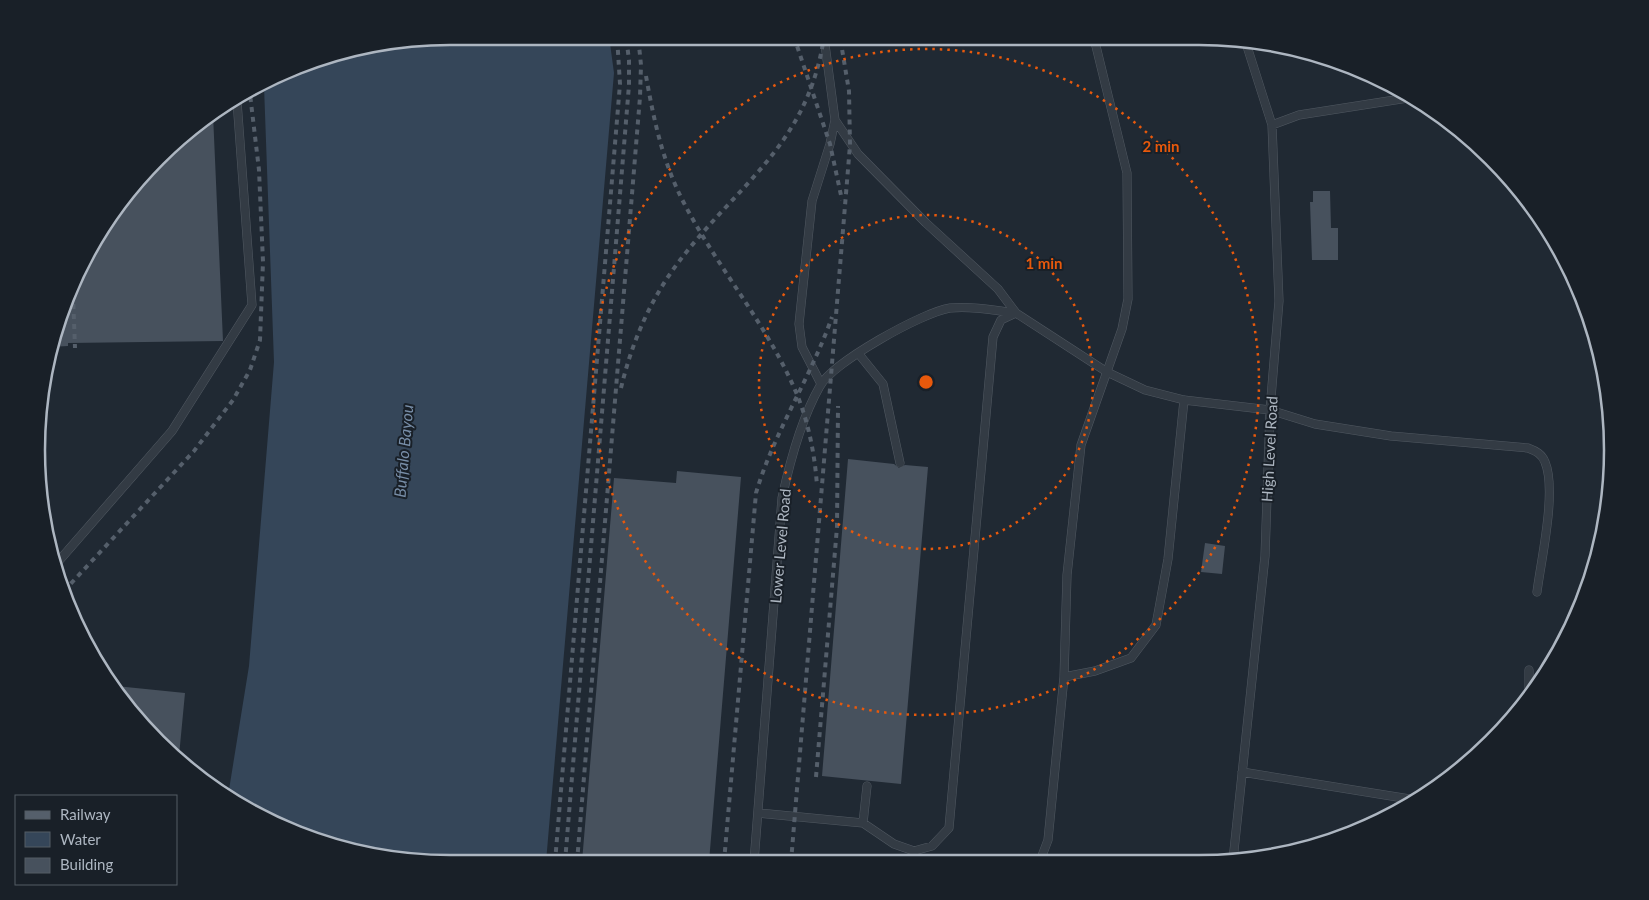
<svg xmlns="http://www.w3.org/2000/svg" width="1649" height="900" viewBox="0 0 1649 900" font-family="Lato,sans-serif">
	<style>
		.water { fill: #354659 }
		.building { fill: #47515d }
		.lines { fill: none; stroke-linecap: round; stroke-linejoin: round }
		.lane-casing { stroke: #515962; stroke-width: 9 }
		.lane { stroke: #333b44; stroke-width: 8 }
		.rail { stroke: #555f6b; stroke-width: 4; stroke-dasharray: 5 5; stroke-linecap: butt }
		.ring { fill: none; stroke: #e8590c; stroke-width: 2.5; stroke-dasharray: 2.5 5 }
		.labels { text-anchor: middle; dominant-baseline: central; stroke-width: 4; stroke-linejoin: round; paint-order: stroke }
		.street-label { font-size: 15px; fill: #adb6c1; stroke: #192028 }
		.water-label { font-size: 16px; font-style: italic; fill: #788ea8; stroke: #192028 }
		.rim { fill: none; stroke: #adb6c1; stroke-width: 2.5 }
		.centre { fill: #e8590c; stroke: #192028; stroke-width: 2.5 }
		.ring-label { font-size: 15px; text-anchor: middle; font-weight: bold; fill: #e8590c; stroke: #192028; stroke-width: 4; stroke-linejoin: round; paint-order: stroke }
	</style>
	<rect width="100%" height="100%" fill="#202933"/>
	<!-- water -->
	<path class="water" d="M450,36H609L614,73L546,862L423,863L343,850L243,808L228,796L249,666L274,362L264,86L317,58Z"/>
	<!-- building -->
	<path class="building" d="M213,114L223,341L68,343V346L50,347L106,220L198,122Z
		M1313,191H1330L1331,228H1338V260H1312L1310,202H1313Z
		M848,459L894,464L899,468L905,465L928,467L901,784L822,776Z
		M677,471L741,477L709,862H582L614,478L676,483Z
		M1205,543L1225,546L1222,574L1201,572Z
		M116,686L185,693L179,756L139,723Z"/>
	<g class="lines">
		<!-- lane casing -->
		<g class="lane-casing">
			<path id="lane" d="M824,37L835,120L858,154L926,223L998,289L1016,313L1107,372L1145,390L1184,400L1270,410L1315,424L1391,436L1528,448C1536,451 1542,454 1545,462C1557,491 1541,560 1537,592
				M1272,125L1299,115L1414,97
				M858,353L883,384L900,463
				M821,384L802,347L799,324L812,201L830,144L835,120
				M57,563L172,431L252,305L237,101
				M1529,670V696
				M1064,677L1095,671L1131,658L1156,625L1168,559L1184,400
				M1242,772L1416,800
				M758,813L863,823L894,844L914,851L932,846L949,828L993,337L1001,320L1016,313
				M863,823L867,786
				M1233,860L1265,556L1270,410L1279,301L1272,125L1245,40
				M1040,861L1048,840L1064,677L1067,575L1081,445L1122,329L1128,299L1127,173L1094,38
				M754,862L782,498C790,461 801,419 820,386C833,362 923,312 950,308C971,306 993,310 1014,313"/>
		</g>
		<!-- lane -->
		<use href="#lane" class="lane"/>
		<!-- rail -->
		<path class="rail" d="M794,37L830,144L842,200
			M646,76C654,121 663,164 685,205C719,270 770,328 798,397C809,425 815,456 817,486
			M73,294L75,348
			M621,388C631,346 647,307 672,271C732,187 807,150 824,37
			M64,591L194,451L233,400L250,370L260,340L263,262L259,170L250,94
			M816,777L837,527L838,406
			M555,862L620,84L617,36
			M565,862L629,85V60L626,36
			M577,862L640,97L641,65L638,36
			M724,862L756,493C774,432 811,377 832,317
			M791,862L850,145L849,91L840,37"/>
	</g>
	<!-- distance rings -->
	<g class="ring">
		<circle cx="926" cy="382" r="167"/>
		<circle cx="926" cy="382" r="333"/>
	</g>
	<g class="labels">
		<!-- street labels -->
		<g class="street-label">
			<text transform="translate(1269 449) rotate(-87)">High Level Road</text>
			<text transform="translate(780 546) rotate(-85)">Lower Level Road</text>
		</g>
		<!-- water labels -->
		<g class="water-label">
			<text transform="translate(403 451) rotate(-85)">Buffalo Bayou</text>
		</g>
	</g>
	<!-- crop -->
	<path d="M0 0H1649V900H0ZM450 45H1199A405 405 0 0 1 1604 450V450A405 405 0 0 1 1199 855H450A405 405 0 0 1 45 450V450A405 405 0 0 1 450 45Z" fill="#192028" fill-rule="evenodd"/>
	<path class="rim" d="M450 45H1199A405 405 0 0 1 1604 450V450A405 405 0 0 1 1199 855H450A405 405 0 0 1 45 450V450A405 405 0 0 1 450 45Z"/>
	<circle cx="926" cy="382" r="8" class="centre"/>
	<g class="ring-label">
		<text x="1161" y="152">2 min</text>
		<text x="1044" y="269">1 min</text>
	</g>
	<!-- legend -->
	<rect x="15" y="795" width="162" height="90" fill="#192028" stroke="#545c65"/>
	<rect x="25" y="811" width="25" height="8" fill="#555f6b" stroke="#545c65"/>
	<text x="60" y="820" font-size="15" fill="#adb6c1">Railway</text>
	<rect x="25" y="832" width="25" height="15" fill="#354659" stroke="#545c65"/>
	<text x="60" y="845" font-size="15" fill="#adb6c1">Water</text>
	<rect x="25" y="858" width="25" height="15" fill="#47515d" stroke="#545c65"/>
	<text x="60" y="870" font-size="15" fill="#adb6c1">Building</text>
</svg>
